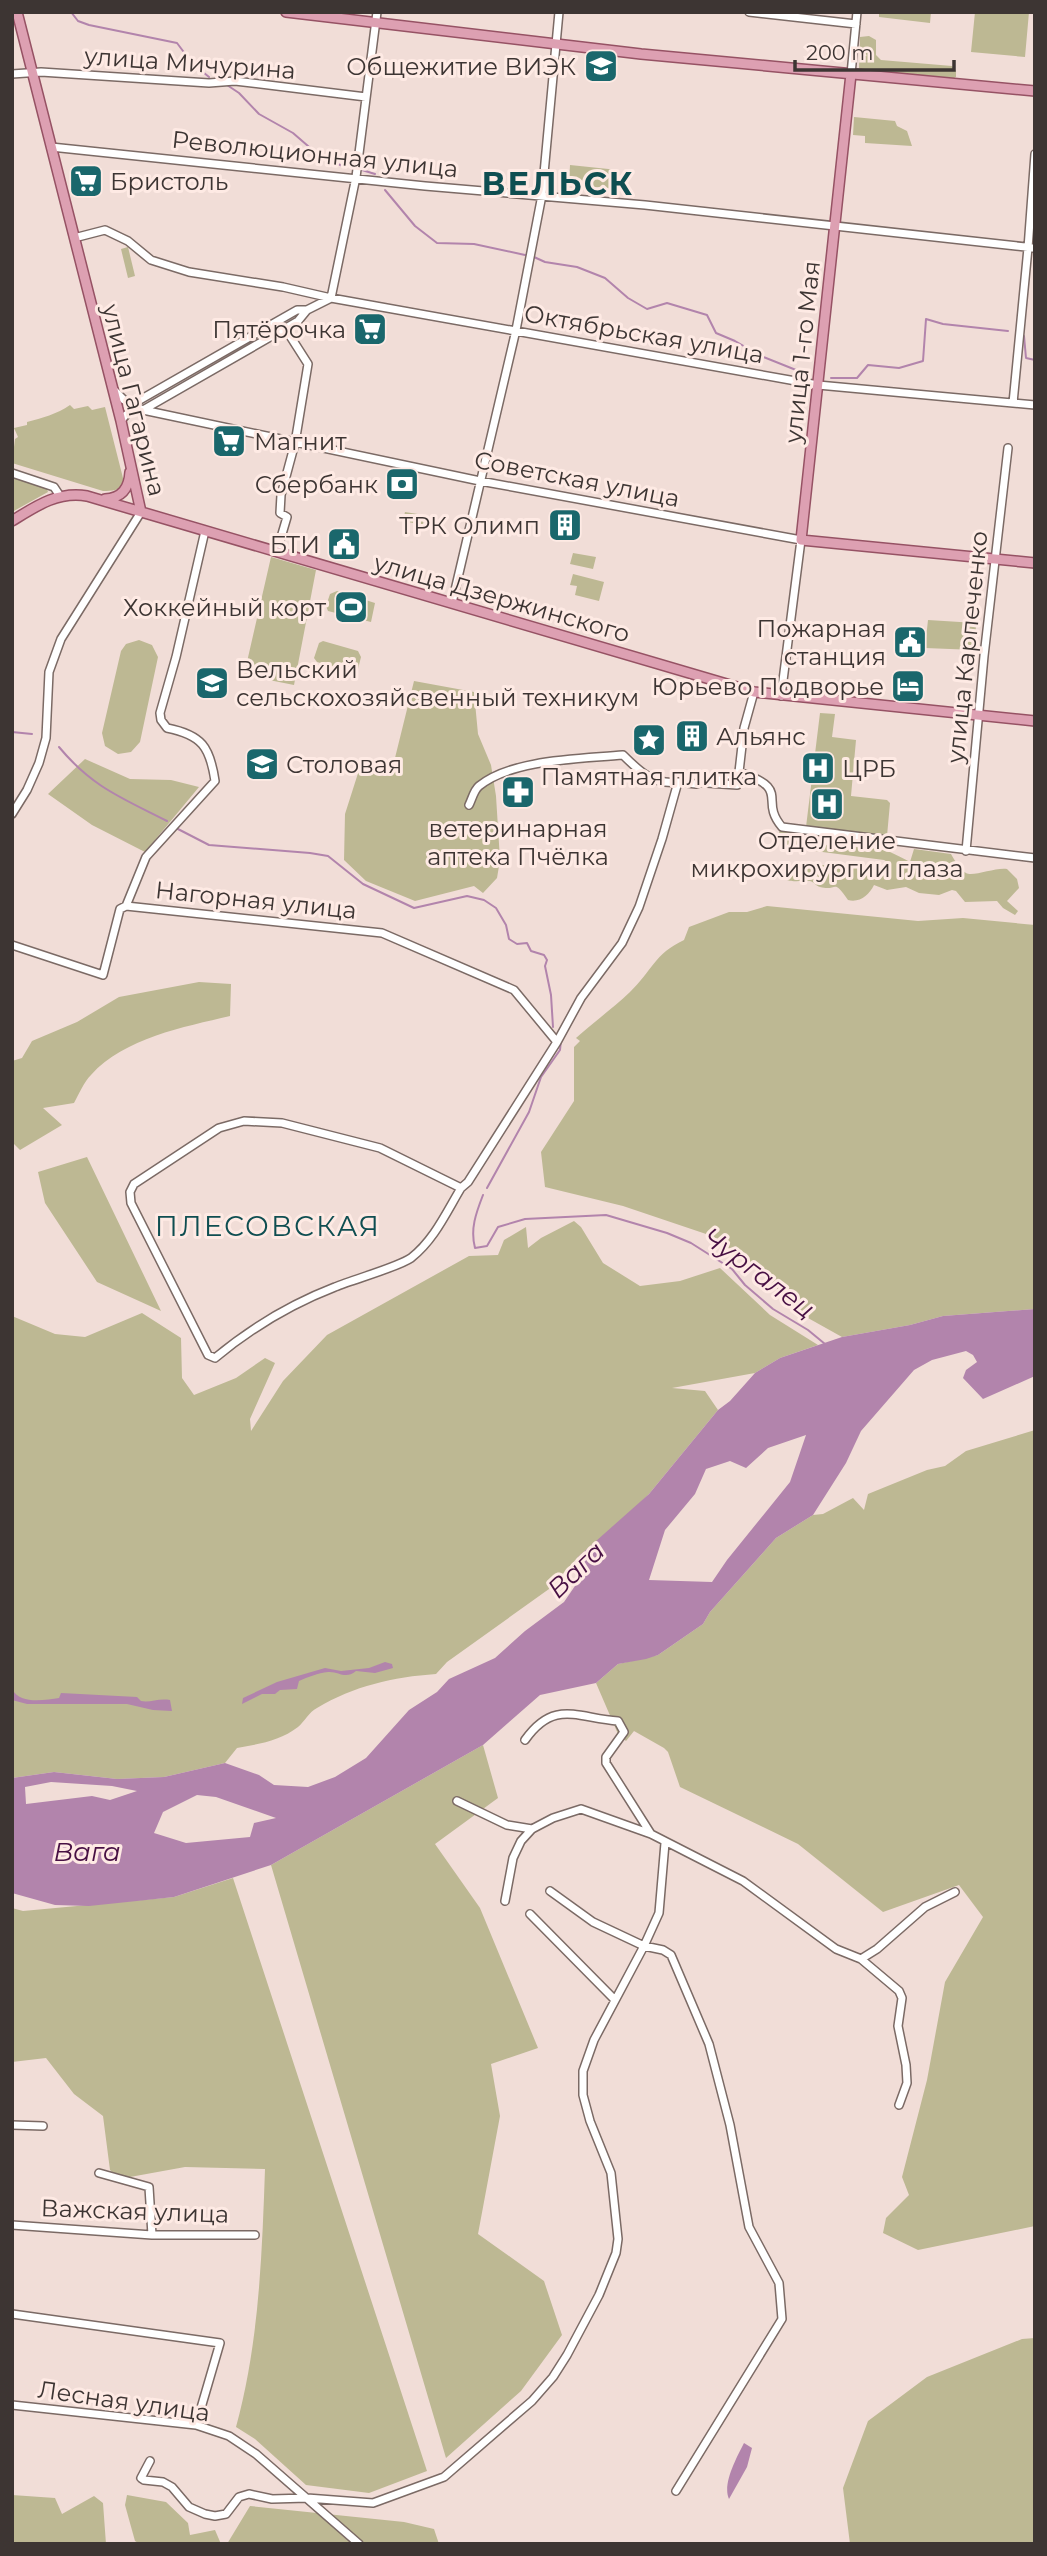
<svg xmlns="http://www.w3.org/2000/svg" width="1047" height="2556" viewBox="0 0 1047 2556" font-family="Montserrat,sans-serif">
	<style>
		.green { fill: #bdb893 }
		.water { fill: #b284ac; fill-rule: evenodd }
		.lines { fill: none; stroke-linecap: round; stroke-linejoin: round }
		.stream { stroke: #b284ac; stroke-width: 2 }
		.minor-casing { stroke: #7b6a65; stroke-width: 10 }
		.major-casing { stroke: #965264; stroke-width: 12 }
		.minor { stroke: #fff; stroke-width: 7 }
		.major { stroke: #dda0b2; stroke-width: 9 }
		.labels { text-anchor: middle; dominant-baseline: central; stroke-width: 6; stroke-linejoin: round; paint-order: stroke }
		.street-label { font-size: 24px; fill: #3d3533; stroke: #feeae4 }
		.poi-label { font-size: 24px; fill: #3d3533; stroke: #feeae4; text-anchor: end }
		.water-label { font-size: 26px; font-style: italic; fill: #470f43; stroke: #feeae4 }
		.quarter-label { font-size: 28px; letter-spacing: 2px; fill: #0f4e51; stroke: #feeae4 }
		.district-label { font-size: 32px; font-weight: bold; letter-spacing: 2px; fill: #0f4e51; stroke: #feeae4 }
	</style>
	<rect width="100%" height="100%" fill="#f1ddd7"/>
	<!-- green -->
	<path class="green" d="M879,12H931L930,23L879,17Z
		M975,12H1029L1025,57L971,52Z
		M869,36L876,40V55L881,60L952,66L956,71V77L952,79L866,72L859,68L860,37Z
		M854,117L895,121L897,126L907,131L912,146L865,143V136L853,135Z
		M570,165L618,170L617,189L569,185Z
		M128,247L135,276L128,278L121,249Z
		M70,405L74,409L88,406L92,410L105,407L124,482C120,491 112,491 103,491L12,463L15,439L18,437L14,428L27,425V422C42,418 57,414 70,405Z
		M12,475L46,486L48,492L12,512Z
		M405,512L424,515L423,525L403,521Z
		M573,553L596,557L593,569L570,564Z
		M271,557L316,570L294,685L244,675Z
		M573,574L604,582L599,601L575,595L577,586L570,585Z
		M337,591L375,603L371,622L328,611L326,606L330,594Z
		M928,620L976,623L975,650L925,648Z
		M139,640L152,645L158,657L140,742L131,752L118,754L105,746L102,733L121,651L126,644Z
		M323,641L358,651L361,657L358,669L353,672L317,662L314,658L319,643Z
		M414,681L474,692L478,734L491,765L496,796L500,860L497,878L483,893L474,886L415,901L366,881L344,860L345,814L360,767L393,766Z
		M820,713L835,714L832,737L856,740L851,796L887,800L890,803L887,836L806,827Z
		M85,759L130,779L171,780L199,787L145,852L92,825L48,794Z
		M780,829L790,830C817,854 859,842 890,852C897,855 904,859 910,862L914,849L951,854C954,859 960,870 966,873C973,877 996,867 1007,869L1017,879L1019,888L1007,901L1018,911L1015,915L1003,908L997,901L965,902L956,891L952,890L939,895L919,893L906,887L887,890L874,885C869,895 860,903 848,900C832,877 838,892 820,887C816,886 814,882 810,881C802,879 795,883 787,880L784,871L787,866L862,864L882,876L886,874L889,863L884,860L784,847C779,842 778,836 780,829Z
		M767,906L918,921L963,918L1035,925V1309L943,1316L910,1325L842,1337L808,1318L754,1267L712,1236L623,1206L545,1187L541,1152L574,1101V1047L580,1041L576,1038C593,1023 613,1008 630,992C652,971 654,954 684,940L689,927L729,912H747Z
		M199,982L231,984L230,1016C184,1027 124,1038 91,1075C84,1082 79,1094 74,1103L43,1108L62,1125L20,1150L12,1142V1061L22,1058L32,1041L77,1022L119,997Z
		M87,1157L161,1311L97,1282L45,1203L38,1172Z
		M574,1221L581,1227L603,1263L640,1286L680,1281L720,1268L770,1315L818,1345L780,1358L755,1373L672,1388L705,1391L718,1410L649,1494L621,1522L578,1557L549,1589L447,1662L436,1674C393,1677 354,1686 317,1708C309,1712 305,1721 298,1727C280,1741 259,1744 237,1748L225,1763L164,1777L117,1779L54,1772L12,1778V1316L55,1334L85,1337L142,1313L181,1338L182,1378L194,1395L236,1378L265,1358L275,1363L250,1419L251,1431L283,1381L327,1335L469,1256L498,1255L504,1240L526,1227L528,1248L541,1238Z
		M1035,1430V2226L918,2250L883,2233L886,2218L909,2195L902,2177L927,2080L945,1982L983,1917L959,1885L883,1912L798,1844L680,1787L668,1752L664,1748L634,1731L626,1741L618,1734L596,1683L618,1664L658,1655L703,1624L710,1612L776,1538L813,1515L823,1514L853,1498L864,1510L868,1494L927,1470L945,1466L966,1451Z
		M483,1745L498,1798L435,1844L480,1908L538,2048L491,2064L500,2116L478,2234L544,2281L562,2335L521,2391L446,2458L271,1865Z
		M233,1878L427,2471L369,2493L306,2485L255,2439L236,2427C259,2343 262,2256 265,2169L185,2167L119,2179L110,2170L103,2116L74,2094L46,2058L12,2062V1908L23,1911L174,1897Z
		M1035,2338V2544H850L843,2488L868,2421L927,2377L1022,2339Z
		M12,2495L55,2498L62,2514L94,2496L103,2503L106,2544H12Z
		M127,2495L166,2502L188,2523L190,2535L215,2530L221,2544H140L135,2541L125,2505Z
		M250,2506L404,2522L434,2529L439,2544H227Z"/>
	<!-- water -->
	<path class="water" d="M1035,1309V1376L983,1399L963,1378L966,1370L977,1362L973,1355L966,1351L932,1360L914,1370L861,1431L846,1463L813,1515L776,1538L710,1612L703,1624L658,1655L646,1659L618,1664L596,1683L540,1695L483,1745L271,1865L174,1897L137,1901L89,1906L55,1905L12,1893V1778L54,1772L117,1779L164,1777L225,1763L259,1775L274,1785L308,1787L335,1777L366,1758L409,1710L437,1692L449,1679L495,1658L525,1631L564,1602L577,1583L578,1557L649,1494L718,1410L730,1401L755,1373L780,1358L842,1337L910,1325L943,1316ZM806,1435L790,1482L727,1560L712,1582L649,1580L665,1530L695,1494L706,1469L730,1461L746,1468L768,1448ZM51,1782L112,1786L137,1791L110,1800L92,1796L26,1804L25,1787ZM197,1795L216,1797L276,1818L254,1823L250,1837L186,1843L154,1833L163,1812Z
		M385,1662L392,1664L393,1668L375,1673L356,1671C345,1680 339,1671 328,1672C318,1673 308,1677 299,1681L297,1689L280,1690L275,1694H262L242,1704L243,1698L277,1682L325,1668L341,1671L369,1668Z
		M12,1689C20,1705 45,1700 59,1698L61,1693L137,1697L141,1701C150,1703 158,1698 170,1700L172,1711L153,1710L127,1704H27L12,1700Z
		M744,2443L752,2448L747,2467L729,2499C722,2484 737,2457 744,2443Z"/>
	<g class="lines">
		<!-- stream -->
		<path class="stream" d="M71,12L78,21L89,25L177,43L192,63L209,77
			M227,85L239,93L259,114L293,133L323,159L346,167
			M362,170L375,174
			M385,190L415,226L437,243L474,244L525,255
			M534,257L545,262L577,267L605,278L628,298L647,309L667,303L707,315L716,333L735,341L761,356L806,374
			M1024,336L1026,358L1035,360
			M831,378H857L868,365L899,368L923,361L926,319L943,324L1008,331
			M12,732L32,734
			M59,747C92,787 122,798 167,821
			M176,828L209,845L310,853L328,856L363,884L414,908L467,896L484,900L496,908L506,925L509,939L517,944L527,943L531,951L544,955L547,960L545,966L551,995L553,1027
			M487,1188L529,1112L541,1077L560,1050L561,1040
			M483,1195C476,1213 470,1229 475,1248L487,1246L498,1227L525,1219L606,1215L667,1233L691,1243L732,1269L745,1285L773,1309L808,1330L825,1344"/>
		<!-- minor casing -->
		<g class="minor-casing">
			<path id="minor" d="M749,12L856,24
				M12,74L41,72L209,83L235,81L366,97
				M851,74L857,12
				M51,147L425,186L645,205L1035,248
				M74,238L105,230L128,241L151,260L189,272L283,287L331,298L356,177L377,12
				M114,390L124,400L143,410L298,321L307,310L331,298L818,385L1035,405
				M1013,403L1028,248L1035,154
				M131,405L297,310H307
				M121,421C127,412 132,410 143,410L480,481L801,540L781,696
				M12,473L54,487L60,496
				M277,551L287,517L280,513L281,495L295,443L308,364L285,328
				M452,603L516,330L542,195L559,12
				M707,783L737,785L739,772C793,790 758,799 782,827L1035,858
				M469,805C472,799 474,790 479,786C512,759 581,759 623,755C639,771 653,785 678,782
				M12,814L27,790L39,763L46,738L49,672L61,639L141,512
				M966,851L984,656L1008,448
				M126,906L382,933L514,990L557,1042L468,1182L461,1188L380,1148L282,1123L244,1121L219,1128L134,1184L130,1192L131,1203L208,1355L215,1358C251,1328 291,1304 335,1287C354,1279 396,1268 411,1258C434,1240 446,1213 461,1188
				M12,945L103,975L120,909L126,906L146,857L215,781C210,747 202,735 167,728L161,720L160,713L176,657L205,531
				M557,1042L581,998L622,943L639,907L662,839L678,782L696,784L739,772L744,728L754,692
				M525,1740C554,1699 577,1718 618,1721L624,1732L606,1757V1763L651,1834
				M457,1801L507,1825L532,1829
				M665,1843L659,1913L644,1946L663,1950L671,1955L709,2044L730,2125L749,2227L779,2283L782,2319L676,2491
				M505,1901L513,1858L521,1841L532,1829L553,1818L581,1809L651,1834L743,1881L836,1949L861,1959L899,1991L902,1998L898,2026L906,2065L907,2083L899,2105
				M530,1914L614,1999
				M861,1959L877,1949L925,1907L955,1892
				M12,2125L43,2126
				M99,2173L149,2187L152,2235
				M12,2225L152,2235H255
				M12,2314L220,2343L196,2425
				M12,2405L196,2425L229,2436L256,2454L359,2544
				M150,2461L141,2478L144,2480L163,2482L172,2487L189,2507L205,2514L215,2516L226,2514L239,2497L249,2494L272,2499L307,2498L373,2503L444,2477L532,2401L553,2377L567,2355L599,2295L616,2253L618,2239L611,2173L590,2121L583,2095V2071L594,2040L644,1946L593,1922L550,1891"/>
		</g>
		<!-- major casing -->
		<g class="major-casing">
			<path id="major" d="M17,12L121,421L141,512
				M286,12L641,54L1035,91
				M851,74L801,540L1035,563
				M105,499C122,498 129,488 130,472
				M12,521C36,506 58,491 87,496L754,692L1035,721"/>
		</g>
		<!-- minor -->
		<use href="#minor" class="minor"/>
		<!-- major -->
		<use href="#major" class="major"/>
	</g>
	<!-- icons -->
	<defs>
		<g id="university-square" transform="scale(1.75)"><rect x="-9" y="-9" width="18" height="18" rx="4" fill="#1a676c" stroke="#feeae4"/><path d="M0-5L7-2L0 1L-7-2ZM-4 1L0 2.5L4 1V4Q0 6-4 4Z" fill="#fff"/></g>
		<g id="supermarket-square" transform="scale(1.75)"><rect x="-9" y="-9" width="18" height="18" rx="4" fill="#1a676c" stroke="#feeae4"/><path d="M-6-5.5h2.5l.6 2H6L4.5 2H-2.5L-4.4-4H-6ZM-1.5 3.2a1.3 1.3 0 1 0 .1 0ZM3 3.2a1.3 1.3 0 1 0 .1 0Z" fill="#fff"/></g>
		<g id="bank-square" transform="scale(1.75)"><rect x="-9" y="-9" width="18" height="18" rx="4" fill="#1a676c" stroke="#feeae4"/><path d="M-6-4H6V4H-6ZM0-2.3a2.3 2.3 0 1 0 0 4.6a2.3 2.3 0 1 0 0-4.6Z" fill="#fff"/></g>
		<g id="building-square" transform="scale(1.75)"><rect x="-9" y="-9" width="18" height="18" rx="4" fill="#1a676c" stroke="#feeae4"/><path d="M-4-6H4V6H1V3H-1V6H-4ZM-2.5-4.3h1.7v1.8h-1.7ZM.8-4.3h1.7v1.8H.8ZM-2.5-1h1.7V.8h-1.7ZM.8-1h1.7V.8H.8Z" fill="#fff"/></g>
		<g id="civic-square" transform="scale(1.75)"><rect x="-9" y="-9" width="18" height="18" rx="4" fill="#1a676c" stroke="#feeae4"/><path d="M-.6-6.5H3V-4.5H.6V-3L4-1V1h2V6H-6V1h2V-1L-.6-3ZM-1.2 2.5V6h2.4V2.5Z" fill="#fff"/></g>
		<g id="stadium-square" transform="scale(1.75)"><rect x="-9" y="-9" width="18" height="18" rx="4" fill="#1a676c" stroke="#feeae4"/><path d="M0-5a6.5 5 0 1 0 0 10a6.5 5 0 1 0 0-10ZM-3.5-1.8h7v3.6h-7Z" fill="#fff"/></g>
		<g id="hotel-square" transform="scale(1.75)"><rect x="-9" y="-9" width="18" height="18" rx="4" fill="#1a676c" stroke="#feeae4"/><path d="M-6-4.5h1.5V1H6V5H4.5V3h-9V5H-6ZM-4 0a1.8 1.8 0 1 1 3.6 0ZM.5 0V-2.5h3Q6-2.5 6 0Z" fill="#fff"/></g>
		<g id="sight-square" transform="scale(1.75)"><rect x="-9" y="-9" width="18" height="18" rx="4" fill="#1a676c" stroke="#feeae4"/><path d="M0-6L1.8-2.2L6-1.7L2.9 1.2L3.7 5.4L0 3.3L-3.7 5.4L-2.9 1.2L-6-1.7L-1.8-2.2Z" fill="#fff"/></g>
		<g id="hospital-square" transform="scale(1.75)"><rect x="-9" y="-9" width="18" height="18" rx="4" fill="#1a676c" stroke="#feeae4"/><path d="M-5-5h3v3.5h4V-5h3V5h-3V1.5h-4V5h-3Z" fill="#fff"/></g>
		<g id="pharmacy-square" transform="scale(1.75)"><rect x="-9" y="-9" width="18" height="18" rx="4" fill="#1a676c" stroke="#feeae4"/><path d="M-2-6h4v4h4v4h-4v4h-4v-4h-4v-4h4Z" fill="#fff"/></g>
	</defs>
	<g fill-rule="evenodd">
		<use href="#university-square" x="601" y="66"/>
		<use href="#supermarket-square" x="86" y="181"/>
		<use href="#supermarket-square" x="370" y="329"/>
		<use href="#supermarket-square" x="229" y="441"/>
		<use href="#bank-square" x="402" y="484"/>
		<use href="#building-square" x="565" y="525"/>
		<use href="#civic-square" x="344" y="544"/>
		<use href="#stadium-square" x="351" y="607"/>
		<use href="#civic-square" x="910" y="642"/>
		<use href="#university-square" x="212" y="683"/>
		<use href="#hotel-square" x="908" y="686"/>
		<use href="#building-square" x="692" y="736"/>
		<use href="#sight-square" x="649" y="740"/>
		<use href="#university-square" x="262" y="764"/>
		<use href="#hospital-square" x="818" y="768"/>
		<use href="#pharmacy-square" x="518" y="792"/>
		<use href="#hospital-square" x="827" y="804"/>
	</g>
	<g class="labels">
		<!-- street labels -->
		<g class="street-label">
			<text transform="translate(190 63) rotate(4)">улица Мичурина</text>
			<text transform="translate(315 154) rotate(6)">Революционная улица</text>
			<text transform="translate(644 334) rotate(10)">Октябрьская улица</text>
			<text transform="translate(802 352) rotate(-84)">улица 1-го Мая</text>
			<text transform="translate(134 400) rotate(76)">улица Гагарина</text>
			<text transform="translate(577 479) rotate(11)">Советская улица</text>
			<text transform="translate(502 598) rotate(16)">улица Дзержинского</text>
			<text transform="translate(967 647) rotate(-84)">улица Карпеченко</text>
			<text transform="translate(256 900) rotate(6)">Нагорная улица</text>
			<text transform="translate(135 2211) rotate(2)">Важская улица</text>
			<text transform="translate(124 2401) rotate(8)">Лесная улица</text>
		</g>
		<!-- poi labels -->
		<g class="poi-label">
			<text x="576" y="66">Общежитие ВИЭК</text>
			<text x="110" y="181" text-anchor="start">Бристоль</text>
			<text x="346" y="329">Пятёрочка</text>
			<text x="254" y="441" text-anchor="start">Магнит</text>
			<text x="378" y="484">Сбербанк</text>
			<text x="540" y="525">ТРК Олимп</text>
			<text x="320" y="544">БТИ</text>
			<text x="326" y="607">Хоккейный корт</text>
			<text x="886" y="628">Пожарная<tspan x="886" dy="28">станция</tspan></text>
			<text x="236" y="669" text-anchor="start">Вельский<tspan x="236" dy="28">сельскохозяйсвенный техникум</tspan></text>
			<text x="884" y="686">Юрьево Подворье</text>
			<text x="716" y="736" text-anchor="start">Альянс</text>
			<text x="286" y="764" text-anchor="start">Столовая</text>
			<text x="842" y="768" text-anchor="start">ЦРБ</text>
			<text x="649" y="776" text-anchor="middle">Памятная плитка</text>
			<text x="518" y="828" text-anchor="middle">ветеринарная<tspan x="518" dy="28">аптека Пчёлка</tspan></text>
			<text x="827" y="840" text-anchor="middle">Отделение<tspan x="827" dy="28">микрохирургии глаза</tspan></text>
		</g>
		<!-- water labels -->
		<g class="water-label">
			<text transform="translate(759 1273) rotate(37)">Чургалец</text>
			<text transform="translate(576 1570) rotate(-44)">Вага</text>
			<text x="87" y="1852">Вага</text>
		</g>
		<!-- quarter labels -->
		<g class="quarter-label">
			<text x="268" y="1226">ПЛЕСОВСКАЯ</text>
		</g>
		<!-- district labels -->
		<g class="district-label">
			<text x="558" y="183">ВЕЛЬСК</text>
		</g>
	</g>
	<!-- border -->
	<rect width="1047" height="2556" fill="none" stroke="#3d3533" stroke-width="28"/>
	<!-- scale -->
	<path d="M795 60v10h159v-10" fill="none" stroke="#3d3533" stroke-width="3.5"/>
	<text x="806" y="60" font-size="21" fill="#3d3533" stroke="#feeae4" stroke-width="5" paint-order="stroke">200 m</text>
</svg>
